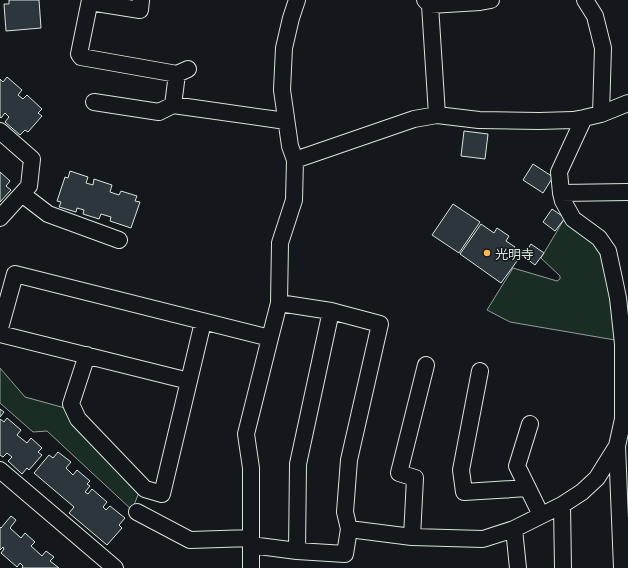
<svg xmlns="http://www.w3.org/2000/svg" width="628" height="568" viewBox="0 0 628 568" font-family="Literata,'Noto Sans JP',serif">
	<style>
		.green { fill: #1a2d24; stroke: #939e99 }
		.building { fill: #2c363c; stroke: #d8e6dc }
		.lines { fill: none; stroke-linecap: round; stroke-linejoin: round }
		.minor-casing { stroke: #d8e6dc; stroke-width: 18 }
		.minor { stroke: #14181c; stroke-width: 16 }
		.poi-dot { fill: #ffb74d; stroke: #14181c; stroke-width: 1.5 }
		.labels { text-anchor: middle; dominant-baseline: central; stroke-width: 3; stroke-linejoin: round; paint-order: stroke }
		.poi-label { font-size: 13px; fill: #d8e6dc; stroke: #14181c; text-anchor: start }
	</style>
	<rect width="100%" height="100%" fill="#14181c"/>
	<!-- green -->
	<path class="green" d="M566,216L605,254L615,340L510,322L487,310L513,268L557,281L560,279V276L541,258Z
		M0,368L25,397L65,408L140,490L132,510L47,431L33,432L0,403Z"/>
	<!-- building -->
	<path class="building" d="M9,0H39L41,28L6,31L4,4H9Z
		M7,77L22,90L18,95L23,99L27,95L42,109L38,113L42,116L28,132L25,130L20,135L5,122L9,117L5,113L1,118L0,117V79L3,82Z
		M464,131L488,134L485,159L461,156Z
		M533,164L553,177L543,193L523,180Z
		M70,171L88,177L86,183L93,185L94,179L112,185L110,192L119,195L121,191L137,196L135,201L140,202L131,228L110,221L111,217L101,214L99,219L83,214L84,210L77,208L76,212L59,207L61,202L57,201L65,177L68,178Z
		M0,172L10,181L6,186L11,190L0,202Z
		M453,204L480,222L459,253L432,235Z
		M552,209L565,218L555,231L543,222Z
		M481,224L494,233L497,228L509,236L506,241L515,247L512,251L520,257L501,283L460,254Z
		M531,244L544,253L535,265L523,256Z
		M0,409L4,412L0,417Z
		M7,418L21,430L17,435L27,443L31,438L42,448L38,452L42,455L29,470L27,468L22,474L8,461L12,457L7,453L3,457L0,455V419L4,422Z
		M58,452L71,462L66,468L73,475L77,470L90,481L87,484L90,486L85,492L88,494L92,489L107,502L103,507L106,510L110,506L125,518L119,525L122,528L107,545L69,513L74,507L34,473L49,455L53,458Z
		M11,516L16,520L10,528L21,538L25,533L35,542L31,546L42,556L46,551L54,557L50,561L59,568H22L23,566L20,563L17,567L1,553L4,549L3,547L0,550V527L1,528Z"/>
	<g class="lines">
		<!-- minor casing -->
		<g class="minor-casing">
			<path id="minor" d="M90,0L79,54L81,57L177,74L188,69
				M425,0L430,5L437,115
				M585,0L595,16L603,48L601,114
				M90,2L140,10L141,0
				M430,5L480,2L491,0
				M94,102L159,112L173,105L286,121
				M173,105L177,74
				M0,131L32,159L29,186L0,218
				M295,160L414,119L437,115L479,120L539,121L573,120L584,118L601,114L628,103
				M561,193L628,192
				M22,194L48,214L119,240
				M0,328L15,274L270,338
				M0,334L189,381
				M87,355L71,404L78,419L145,489L162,494L203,322
				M480,371L461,470L464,492L528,488
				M530,424L517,466L541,515
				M617,446L622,568
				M0,470L115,568
				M562,505L563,568
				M137,512L190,540L251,538
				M349,529L412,537L483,539L514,529L562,505L582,492L597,478L617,446L623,419V344L618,298L613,274L608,251L599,238L573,219L563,201L561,193L559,172L584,118
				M514,529L518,568
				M412,537L415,478L399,473L426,365
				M251,545L297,551L345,554L349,529L345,512L349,460L380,324L331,311L279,303
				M297,551L298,464L331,311
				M251,568V468L246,434L270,338L279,303L280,243L294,200L295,160L290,146L282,90L284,48L291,18L297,0"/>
		</g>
		<!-- minor -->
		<use href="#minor" class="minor"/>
	</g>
	<!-- markers -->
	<circle class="poi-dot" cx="487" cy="253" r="4"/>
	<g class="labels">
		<!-- poi labels -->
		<g class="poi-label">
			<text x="495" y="253">光明寺</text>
		</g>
	</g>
</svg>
